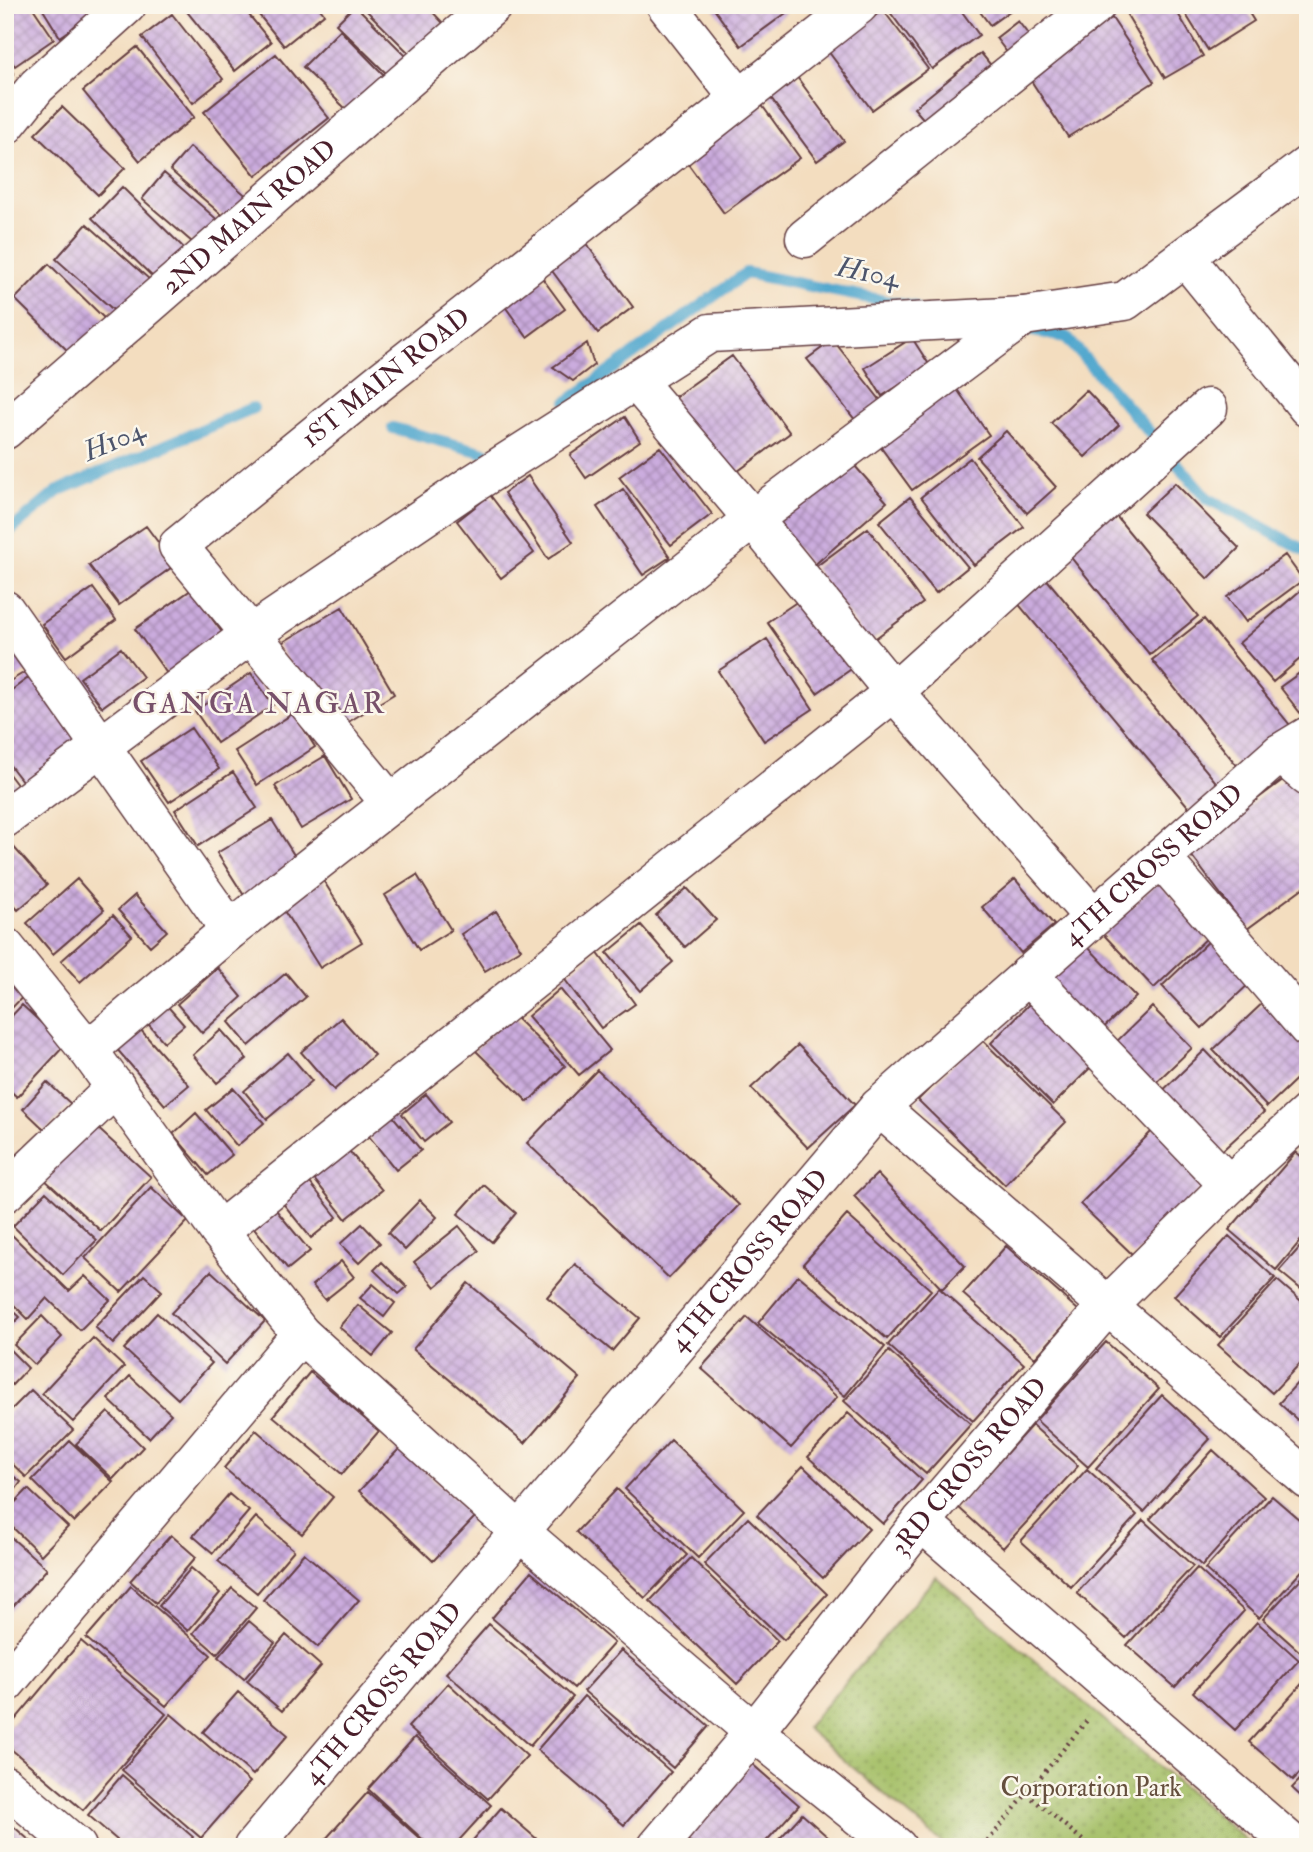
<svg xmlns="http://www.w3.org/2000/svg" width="1313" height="1852" viewBox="0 0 1313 1852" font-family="'IM FELL Double Pica',serif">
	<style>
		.park { fill: url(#park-dots); stroke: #776f48; stroke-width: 2 }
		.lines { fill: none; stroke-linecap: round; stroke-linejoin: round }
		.stream { stroke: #51a7ce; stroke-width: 12 }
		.building { fill: url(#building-cross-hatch) }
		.minor-casing { stroke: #633c41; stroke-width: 41 }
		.path { stroke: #633c41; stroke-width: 4.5; stroke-dasharray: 2 5; stroke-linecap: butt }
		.minor { stroke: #fff; stroke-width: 38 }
		.labels { text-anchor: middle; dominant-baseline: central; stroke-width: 5; stroke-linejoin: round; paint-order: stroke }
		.street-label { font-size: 26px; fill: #4a1f2b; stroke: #fbf7ec }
		.park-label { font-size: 26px; fill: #654f3d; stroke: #fbf7ec }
		.water-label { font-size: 28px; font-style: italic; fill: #4d556c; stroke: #fbf7ec }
		.quarter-label { font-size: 30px; letter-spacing: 2px; fill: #77506a; stroke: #fbf7ec }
	</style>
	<defs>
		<pattern id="park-dots" width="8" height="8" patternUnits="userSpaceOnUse" patternTransform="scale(1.75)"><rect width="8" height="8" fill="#a4bf66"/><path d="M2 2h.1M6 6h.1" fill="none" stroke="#889b54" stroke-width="1.8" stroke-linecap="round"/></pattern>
		<pattern id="building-cross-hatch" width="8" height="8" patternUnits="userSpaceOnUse" patternTransform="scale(1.75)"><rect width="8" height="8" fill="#cbacde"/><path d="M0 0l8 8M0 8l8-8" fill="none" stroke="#a78bb4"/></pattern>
	</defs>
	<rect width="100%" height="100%" fill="#fbf7ec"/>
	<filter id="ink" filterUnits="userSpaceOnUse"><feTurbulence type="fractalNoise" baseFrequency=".0143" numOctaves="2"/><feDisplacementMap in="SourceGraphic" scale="14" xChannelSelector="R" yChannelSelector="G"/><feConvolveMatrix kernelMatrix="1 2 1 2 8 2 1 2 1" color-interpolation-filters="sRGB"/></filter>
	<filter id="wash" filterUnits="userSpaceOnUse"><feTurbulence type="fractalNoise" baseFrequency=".00686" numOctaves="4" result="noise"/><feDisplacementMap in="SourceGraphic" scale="28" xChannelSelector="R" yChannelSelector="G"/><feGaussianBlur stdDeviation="1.57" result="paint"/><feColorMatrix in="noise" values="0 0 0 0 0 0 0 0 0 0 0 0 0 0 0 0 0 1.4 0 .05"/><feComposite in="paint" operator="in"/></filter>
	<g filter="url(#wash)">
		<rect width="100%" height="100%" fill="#f3ddbf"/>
		<!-- park -->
		<path class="park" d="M936,1577L1254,1847H947L806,1728Z"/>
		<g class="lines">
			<!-- stream -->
			<path class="stream" d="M1028,330L1066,337L1207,498L1308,552
				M567,402L746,273L914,307
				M393,428L493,455L499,451
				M5,535L58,491L253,408"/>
		</g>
		<g id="blocks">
			<!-- building -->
			<path class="building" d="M5,5H31L54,39L15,66L5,53Z
				M40,5H89L95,14L60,37Z
				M188,5H241L271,42L235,71L184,8Z
				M251,5H317L324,14L284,46Z
				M355,5L411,61L393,80L336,24Z
				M361,5H426L443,23L411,55Z
				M711,5H780L786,13L741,46Z
				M890,5H957L979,35L932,69L887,8Z
				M975,5H1018L990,25Z
				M1121,5H1173L1203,56L1165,78Z
				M1180,5H1244L1254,21L1208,50Z
				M883,10L928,69L872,110L828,51Z
				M172,14L223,79L193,103L142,37Z
				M1112,18L1154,82L1068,137L1026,73Z
				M1018,21L1037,46L1015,63L996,38Z
				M340,30L385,76L349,112L303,67Z
				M137,47L194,117L140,161L83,91Z
				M981,53L998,74L932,129L914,108Z
				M276,54L329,118L256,176L204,112Z
				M5,63L14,74L5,82Z
				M794,73L844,141L817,161L766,92Z
				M756,97L800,158L724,213L680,153Z
				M62,107L125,168L98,195L35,134Z
				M190,147L250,199L230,222L170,170Z
				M164,173L221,223L199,248L142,199Z
				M122,187L186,250L156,280L92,218Z
				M87,224L149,279L118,314L56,259Z
				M582,238L633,307L598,333L547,264Z
				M49,264L107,321L73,356L15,299Z
				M537,271L565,309L527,337L499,298Z
				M912,338L930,366L882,396L865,368Z
				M833,340L885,406L860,426L807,359Z
				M587,343L594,365L573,381L553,367Z
				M732,356L790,433L727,479L669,401Z
				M949,378L989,435L912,490L871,434Z
				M1086,390L1119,425L1085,457L1051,423Z
				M625,417L640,441L586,478L570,455Z
				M1006,431L1056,487L1027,513L977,457Z
				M660,447L712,514L671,545L619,477Z
				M846,456L887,502L812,567L772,520Z
				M970,458L1024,527L974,565L921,497Z
				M528,476L573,542L548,559L504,493Z
				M1175,483L1239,548L1208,579L1143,513Z
				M623,489L670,557L643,575L597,507Z
				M490,495L534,553L501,578L457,521Z
				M910,497L968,567L936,593L879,522Z
				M1112,511L1198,616L1150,655L1064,549Z
				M146,526L175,565L119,605L89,565Z
				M868,528L923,603L869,643L814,568Z
				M1285,555L1303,580L1246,622L1227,597Z
				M1044,576L1225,793L1197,817L1015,600Z
				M1308,584V652L1273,682L1239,643Z
				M93,588L116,620L66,657L42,624Z
				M191,590L224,635L168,675L135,629Z
				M807,595L857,665L817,693L767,622Z
				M342,607L394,694L332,732L278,645Z
				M1204,619L1290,725L1238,767L1152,660Z
				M5,630L30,669L5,684Z
				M767,639L813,709L764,741L718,671Z
				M121,648L143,677L102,707L80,678Z
				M1308,667V723L1280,687Z
				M35,673L94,748L33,795L5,759V695Z
				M251,673L273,705L217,743L195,711Z
				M294,713L315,747L257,785L235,751Z
				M191,728L219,769L169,802L141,761Z
				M325,756L351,799L301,829L275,786Z
				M5,769L27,798L5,813Z
				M1296,770L1308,785V884L1247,929L1188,851Z
				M233,772L257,808L198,846L175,810Z
				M272,820L299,863L245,897L217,853Z
				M11,844L47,885L18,910L5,895V848Z
				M417,875L451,930L419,950L385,895Z
				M77,879L104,910L53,954L27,923Z
				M1015,879L1054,925L1021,953L982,907Z
				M323,880L362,942L320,968L281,906Z
				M1158,882L1209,936L1154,988L1103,934Z
				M687,888L716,920L685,947L656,915Z
				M135,895L167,931L150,946L118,910Z
				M496,911L521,949L485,971L461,934Z
				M113,915L132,936L80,982L61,961Z
				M641,925L673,962L640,991L607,953Z
				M1210,940L1251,982L1202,1028L1162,986Z
				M1085,944L1136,997L1095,1036L1044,982Z
				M597,952L635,1004L601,1028L563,977Z
				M5,961L33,986L8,1012L5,1010Z
				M218,968L242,997L202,1033L177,1004Z
				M286,973L306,997L249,1046L229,1022Z
				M560,989L610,1050L579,1075L528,1016Z
				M156,993L184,1025L164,1042L136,1010Z
				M1037,996L1099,1059L1053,1105L991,1043Z
				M1267,999L1308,1041V1068L1267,1107L1213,1050Z
				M22,1005L65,1045L17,1097L5,1086V1023Z
				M1152,1007L1192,1048L1150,1088L1111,1047Z
				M511,1013L565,1066L528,1102L475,1050Z
				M341,1018L374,1055L334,1090L301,1052Z
				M133,1021L189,1085L165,1105L110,1041Z
				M221,1030L247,1059L217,1083L193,1055Z
				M980,1038L1066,1122L1005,1185L918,1100Z
				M798,1045L855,1105L808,1148L751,1088Z
				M1205,1050L1264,1112L1213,1159L1155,1098Z
				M288,1053L312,1081L267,1119L244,1091Z
				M597,1070L739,1205L669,1278L527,1143Z
				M47,1082L71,1104L46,1131L23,1109Z
				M233,1088L264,1123L237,1146L206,1110Z
				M426,1094L449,1122L424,1142L402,1114Z
				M196,1113L232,1155L208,1175L173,1134Z
				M391,1114L421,1150L396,1170L367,1134Z
				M93,1124L151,1177L101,1231L43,1178Z
				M1159,1124L1213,1176L1134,1256L1080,1204Z
				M344,1145L382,1190L346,1219L309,1173Z
				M1296,1152L1308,1162V1232L1276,1270L1229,1230Z
				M303,1174L337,1217L311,1238L277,1196Z
				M877,1174L965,1266L942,1289L854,1196Z
				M484,1185L516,1213L492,1242L458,1214Z
				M151,1187L188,1221L121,1292L85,1258Z
				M46,1192L97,1240L63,1275L13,1226Z
				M420,1200L437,1217L405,1250L388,1233Z
				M276,1210L310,1251L288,1269L254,1228Z
				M847,1215L931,1290L887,1339L803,1264Z
				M362,1224L380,1243L359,1263L340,1244Z
				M459,1226L479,1251L435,1287L414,1262Z
				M9,1232L69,1291L85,1276L110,1300L80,1330L47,1298L28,1319L5,1296V1236Z
				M1229,1236L1275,1278L1220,1337L1174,1296Z
				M1308,1238V1295L1279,1271Z
				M1006,1246L1078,1310L1035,1358L963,1294Z
				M341,1261L354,1277L325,1300L312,1285Z
				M382,1262L407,1287L399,1294L374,1270Z
				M575,1264L640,1318L612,1351L547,1297Z
				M211,1271L265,1321L225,1364L171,1313Z
				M144,1275L162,1291L113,1344L95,1327Z
				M798,1275L885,1347L845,1396L758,1323Z
				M1277,1280L1308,1307V1355L1272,1393L1218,1345Z
				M468,1283L580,1378L525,1443L413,1349Z
				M373,1284L395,1303L384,1317L360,1298Z
				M939,1288L1024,1364L973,1421L888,1345Z
				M5,1303L20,1317L5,1332Z
				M358,1305L392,1333L373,1356L339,1327Z
				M157,1313L212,1363L178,1399L124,1349Z
				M42,1316L62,1337L35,1365L14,1345Z
				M747,1317L837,1397L791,1448L701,1368Z
				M93,1338L124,1367L73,1422L42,1393Z
				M1106,1342L1159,1389L1088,1467L1036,1420Z
				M5,1345L28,1368L12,1385L5,1379Z
				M889,1351L971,1424L926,1474L844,1401Z
				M1308,1371V1430L1279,1403Z
				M310,1372L379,1431L342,1474L273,1416Z
				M130,1376L171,1414L149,1438L108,1399Z
				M31,1390L73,1430L26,1477L5,1457V1416Z
				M1162,1395L1210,1439L1144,1512L1096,1468Z
				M108,1412L143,1447L113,1479L76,1444Z
				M848,1413L922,1480L883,1524L808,1457Z
				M1032,1425L1078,1466L1003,1548L958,1507Z
				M256,1430L333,1497L302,1534L224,1468Z
				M671,1440L744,1510L698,1558L625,1489Z
				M70,1441L113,1482L74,1522L32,1480Z
				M400,1448L475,1517L433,1561L359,1491Z
				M1213,1450L1264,1497L1202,1566L1150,1519Z
				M803,1466L869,1529L823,1578L757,1515Z
				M1087,1469L1137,1515L1071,1587L1021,1541Z
				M8,1472L21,1482L5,1504V1475Z
				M28,1489L68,1527L41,1555L5,1520V1513Z
				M617,1489L687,1555L645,1598L576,1532Z
				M229,1494L249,1511L213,1553L193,1536Z
				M1272,1496L1308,1527V1564L1259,1618L1205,1569Z
				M256,1517L294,1550L257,1593L218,1561Z
				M748,1518L827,1594L784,1640L704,1564Z
				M1143,1520L1193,1566L1126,1638L1077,1593Z
				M5,1532L47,1569L5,1615Z
				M171,1535L196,1557L156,1603L130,1581Z
				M304,1553L359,1600L318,1647L263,1600Z
				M691,1558L778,1641L737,1684L650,1601Z
				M191,1568L220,1593L188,1631L159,1606Z
				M1197,1568L1244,1611L1175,1687L1127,1645Z
				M1308,1571V1659L1263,1619Z
				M531,1572L614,1643L574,1688L492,1618Z
				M131,1586L211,1655L166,1706L86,1638Z
				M232,1588L256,1608L217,1654L193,1633Z
				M249,1621L275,1643L244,1679L218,1657Z
				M1257,1622L1299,1660L1235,1730L1193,1692Z
				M489,1624L573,1697L530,1746L446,1673Z
				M286,1635L321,1666L282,1711L247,1681Z
				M81,1641L166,1714L83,1810L5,1744V1732Z
				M621,1650L709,1726L673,1768L584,1691Z
				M1308,1677V1764L1293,1780L1249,1742Z
				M448,1683L527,1756L488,1799L408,1727Z
				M238,1692L288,1735L253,1775L203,1732Z
				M584,1696L671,1772L624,1825L537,1750Z
				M171,1714L250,1782L201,1838L122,1770Z
				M415,1737L491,1805L453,1847H431L368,1789Z
				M751,1763L799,1805L761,1847H695L685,1838Z
				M1308,1771V1803L1292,1788Z
				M122,1775L193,1837L185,1847H125L88,1815Z
				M368,1792L429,1847H331L324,1841Z
				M501,1808L546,1847H467Z
				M802,1814L839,1847H772Z
				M5,1819L37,1847H5Z"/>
		</g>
	</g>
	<g filter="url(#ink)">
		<use href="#blocks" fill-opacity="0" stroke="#633c41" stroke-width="2"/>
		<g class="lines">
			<!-- minor casing -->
			<g class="minor-casing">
				<g id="minor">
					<path d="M666,5L739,98"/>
					<path d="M5,126L37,86L127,5"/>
					<path d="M805,238L1096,5"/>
					<path d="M1185,257L1308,408"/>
					<path d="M636,381L753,519L894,692L1208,408"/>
					<path id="s1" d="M5,430L493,5"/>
					<path d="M5,610L230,930"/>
					<path d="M1280,753L1308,777"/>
					<path id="s2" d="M391,804L178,546L376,385L859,5"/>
					<path d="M5,818L251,634L471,485L710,333L1024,316"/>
					<path d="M1161,858L1308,1028"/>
					<path d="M5,947L88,1050L219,1231L301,1334L520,1532L754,1732L897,1847"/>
					<path d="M1028,975L1229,1185"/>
					<path d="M88,1050L230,930L753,519L1024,316L1125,301L1308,165"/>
					<path d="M879,1107L1308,1480"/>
					<path d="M5,1193L116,1087"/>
					<path d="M219,1231L894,692L1093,917"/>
					<path d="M921,1522L1296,1847"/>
					<path d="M5,1684L301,1334"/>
					<path d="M5,1785L77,1847"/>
					<path id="s3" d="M253,1847L879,1107L1280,753L1308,736"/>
					<path id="s4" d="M657,1847L754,1732L921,1522L1108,1305L1229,1185L1308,1113"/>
				</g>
			</g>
			<!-- path -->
			<path class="path" d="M1027,1794L1091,1847
				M983,1847L1089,1718"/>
			<!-- minor -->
			<use href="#minor" class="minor"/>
		</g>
	</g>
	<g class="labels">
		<!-- street labels -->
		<g class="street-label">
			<text stroke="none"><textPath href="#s1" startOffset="324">2ND MAIN ROAD</textPath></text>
			<text stroke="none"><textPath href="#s2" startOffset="602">1ST MAIN ROAD</textPath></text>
			<text stroke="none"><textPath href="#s3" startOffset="1335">4TH CROSS ROAD</textPath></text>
			<text stroke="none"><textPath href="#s3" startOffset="768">4TH CROSS ROAD</textPath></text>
			<text stroke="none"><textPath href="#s4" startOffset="492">3RD CROSS ROAD</textPath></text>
			<text stroke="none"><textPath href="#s3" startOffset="201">4TH CROSS ROAD</textPath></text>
		</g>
		<!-- park labels -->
		<g class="park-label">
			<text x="1091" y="1788">Corporation Park</text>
		</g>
		<!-- water labels -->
		<g class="water-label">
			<text transform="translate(868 273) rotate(11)">H104</text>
			<text transform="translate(114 441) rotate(-23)">H104</text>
		</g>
		<!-- quarter labels -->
		<g class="quarter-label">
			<text x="259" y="703">GANGA NAGAR</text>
		</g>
	</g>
	<!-- margin -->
	<rect width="1313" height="1852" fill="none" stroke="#fbf7ec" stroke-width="28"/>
</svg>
